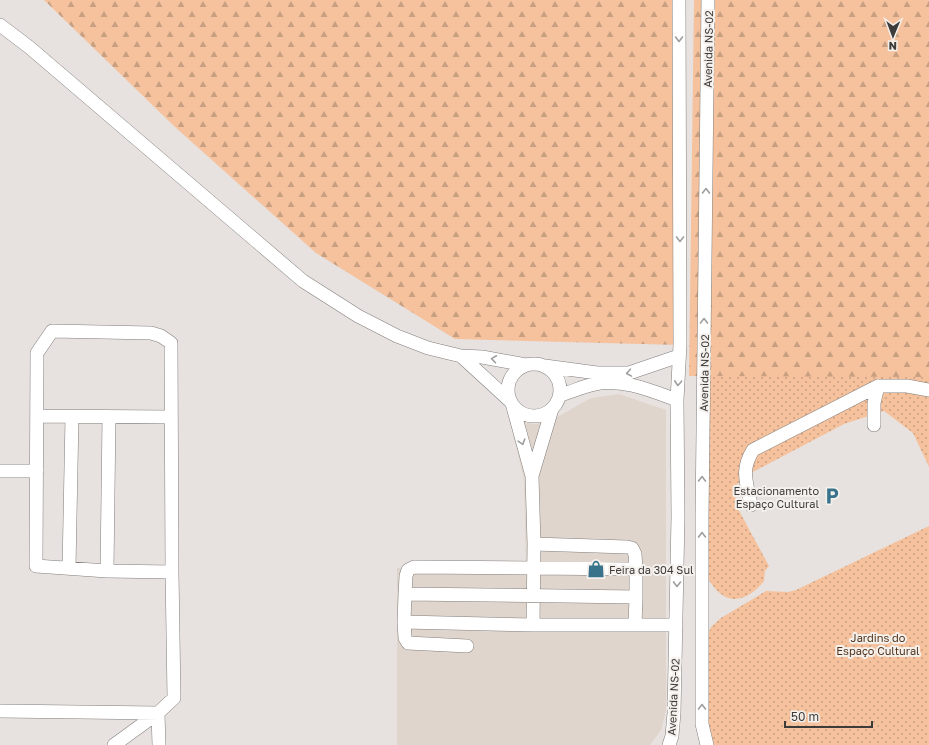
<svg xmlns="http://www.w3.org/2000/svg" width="929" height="745" viewBox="0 0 929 745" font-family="'Golos Text',sans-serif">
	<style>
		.built { fill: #e0d5cd }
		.grass { fill: url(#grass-dots) }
		.forest { fill: url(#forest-firs) }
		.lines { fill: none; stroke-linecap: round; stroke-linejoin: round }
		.minor-casing { stroke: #827e7b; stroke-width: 14 }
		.minor { stroke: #fff; stroke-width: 13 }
		.oneway { stroke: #9e9e9d }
		.labels { text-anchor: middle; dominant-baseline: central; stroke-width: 4; stroke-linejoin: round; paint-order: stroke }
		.street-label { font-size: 11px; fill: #3e3c3b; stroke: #f4f0ec }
		.poi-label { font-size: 11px; fill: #3e3c3b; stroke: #f4f0ec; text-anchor: end }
		.park-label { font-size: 11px; fill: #53341b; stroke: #f4f0ec }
	</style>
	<defs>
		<pattern id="grass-dots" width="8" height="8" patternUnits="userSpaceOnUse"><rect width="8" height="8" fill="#f5c29d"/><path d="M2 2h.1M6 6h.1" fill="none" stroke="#c89f81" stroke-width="1.8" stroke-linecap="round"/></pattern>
		<pattern id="forest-firs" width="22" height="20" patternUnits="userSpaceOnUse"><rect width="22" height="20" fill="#f5c29d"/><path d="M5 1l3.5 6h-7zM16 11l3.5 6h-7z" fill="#c89f81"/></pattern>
	</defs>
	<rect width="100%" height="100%" fill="#e7e2df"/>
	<!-- built -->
	<path class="built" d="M619,394L666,410V710L661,730L650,745H397V568L526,570L524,480L510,421L537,424L559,416L591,398Z"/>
	<!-- grass -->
	<path class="grass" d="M708,368L929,369V467L913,433L884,411L844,424L749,474L735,486L736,505L769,566L765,571L764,581C754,594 736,606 721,594C715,590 711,582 706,577Z
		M929,526V745H711L709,742L704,644L711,627L721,618L766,591L788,592L796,590Z"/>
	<!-- forest -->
	<path class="forest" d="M44,0H679L680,345L455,339L316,253L175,127Z
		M694,0H929V377L689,376Z"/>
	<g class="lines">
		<!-- minor casing -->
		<g class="minor-casing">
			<path id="minor" d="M0,25L29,47L303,281L358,316L397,336L428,348L461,356L482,357L526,365
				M461,356L509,400
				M508 390a26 26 0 1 1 52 0a26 26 0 1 1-52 0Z
				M545,366L597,373H629L679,356
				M560,395C572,392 583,386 595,384C622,378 652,391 677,400
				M513,407L532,476L534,544L533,625H676
				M37,416L170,417
				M874,425V403L878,386
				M0,471H37
				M532,476L552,409
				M751,505C747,482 740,471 753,450L878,386H907L929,390
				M534,544L627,547L632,548L635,554L636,569
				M69,568L72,417
				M107,571L109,417
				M405,594L406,576L408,570L414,567L636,569V597L405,594L404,622L533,625
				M404,622L405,638L408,643L467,646
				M635,625L636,597
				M0,711L158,713
				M158,713L159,745
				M114,745L158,713L174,698L172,572L171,343L161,336L151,333L52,331L37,353L36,566L107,571L172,572
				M669,745L672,736L674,713L678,517L677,400L680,345L679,0
				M707,745L702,724V518L708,0"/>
		</g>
		<!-- minor -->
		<use href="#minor" class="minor"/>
	</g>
	<!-- one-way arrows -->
	<defs><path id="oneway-chevron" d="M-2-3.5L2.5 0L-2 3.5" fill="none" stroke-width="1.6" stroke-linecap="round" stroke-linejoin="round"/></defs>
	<g class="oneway">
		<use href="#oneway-chevron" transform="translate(679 39) rotate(90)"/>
		<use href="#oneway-chevron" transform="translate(706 191) rotate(-89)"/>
		<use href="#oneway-chevron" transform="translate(680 239) rotate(90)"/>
		<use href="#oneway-chevron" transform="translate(704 321) rotate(-89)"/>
		<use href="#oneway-chevron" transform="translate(494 359) rotate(-172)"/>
		<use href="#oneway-chevron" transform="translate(629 373) rotate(170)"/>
		<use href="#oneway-chevron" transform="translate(678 383) rotate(93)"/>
		<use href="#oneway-chevron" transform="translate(522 442) rotate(73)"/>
		<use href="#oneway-chevron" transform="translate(702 479) rotate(-89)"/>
		<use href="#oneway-chevron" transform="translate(702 535) rotate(-91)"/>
		<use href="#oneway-chevron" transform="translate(677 584) rotate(91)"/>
		<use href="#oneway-chevron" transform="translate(702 707) rotate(-90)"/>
	</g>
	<!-- icons -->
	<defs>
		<g id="parking-bare" transform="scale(1.38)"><path d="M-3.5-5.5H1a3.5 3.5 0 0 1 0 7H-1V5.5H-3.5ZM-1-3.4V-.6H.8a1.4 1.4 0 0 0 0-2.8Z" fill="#38738b" stroke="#f4f0ec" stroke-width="2.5" paint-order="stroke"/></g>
		<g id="shop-bare" transform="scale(1.38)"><path d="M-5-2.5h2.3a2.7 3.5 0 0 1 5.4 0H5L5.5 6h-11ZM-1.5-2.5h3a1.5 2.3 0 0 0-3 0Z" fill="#38738b" stroke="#f4f0ec" stroke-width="2.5" paint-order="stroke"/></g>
	</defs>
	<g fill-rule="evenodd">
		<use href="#parking-bare" x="832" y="496"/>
		<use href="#shop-bare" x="596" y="569"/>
	</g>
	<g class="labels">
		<!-- street labels -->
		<g class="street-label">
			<text transform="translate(708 49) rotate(-89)">Avenida NS-02</text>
			<text transform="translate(704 373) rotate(-89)">Avenida NS-02</text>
			<text transform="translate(673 697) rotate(-87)">Avenida NS-02</text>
		</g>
		<!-- poi labels -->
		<g class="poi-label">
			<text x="819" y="490">Estacionamento<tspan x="819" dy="13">Espaço Cultural</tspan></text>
			<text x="609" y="569" text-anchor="start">Feira da 304 Sul</text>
		</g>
		<!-- park labels -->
		<g class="park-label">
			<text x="878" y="637">Jardins do<tspan x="878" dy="13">Espaço Cultural</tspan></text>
		</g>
	</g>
	<!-- north arrow -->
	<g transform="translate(893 36) rotate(181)" stroke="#f4f0ec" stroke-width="3" paint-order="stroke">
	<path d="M0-3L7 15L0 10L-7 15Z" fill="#3e3c3b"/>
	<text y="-6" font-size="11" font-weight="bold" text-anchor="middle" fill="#3e3c3b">N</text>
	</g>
	<!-- scale -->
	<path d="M785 721v6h87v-6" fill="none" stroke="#3e3c3b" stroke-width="2"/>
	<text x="791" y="721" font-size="12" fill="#3e3c3b" stroke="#f4f0ec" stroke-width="3" paint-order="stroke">50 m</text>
</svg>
